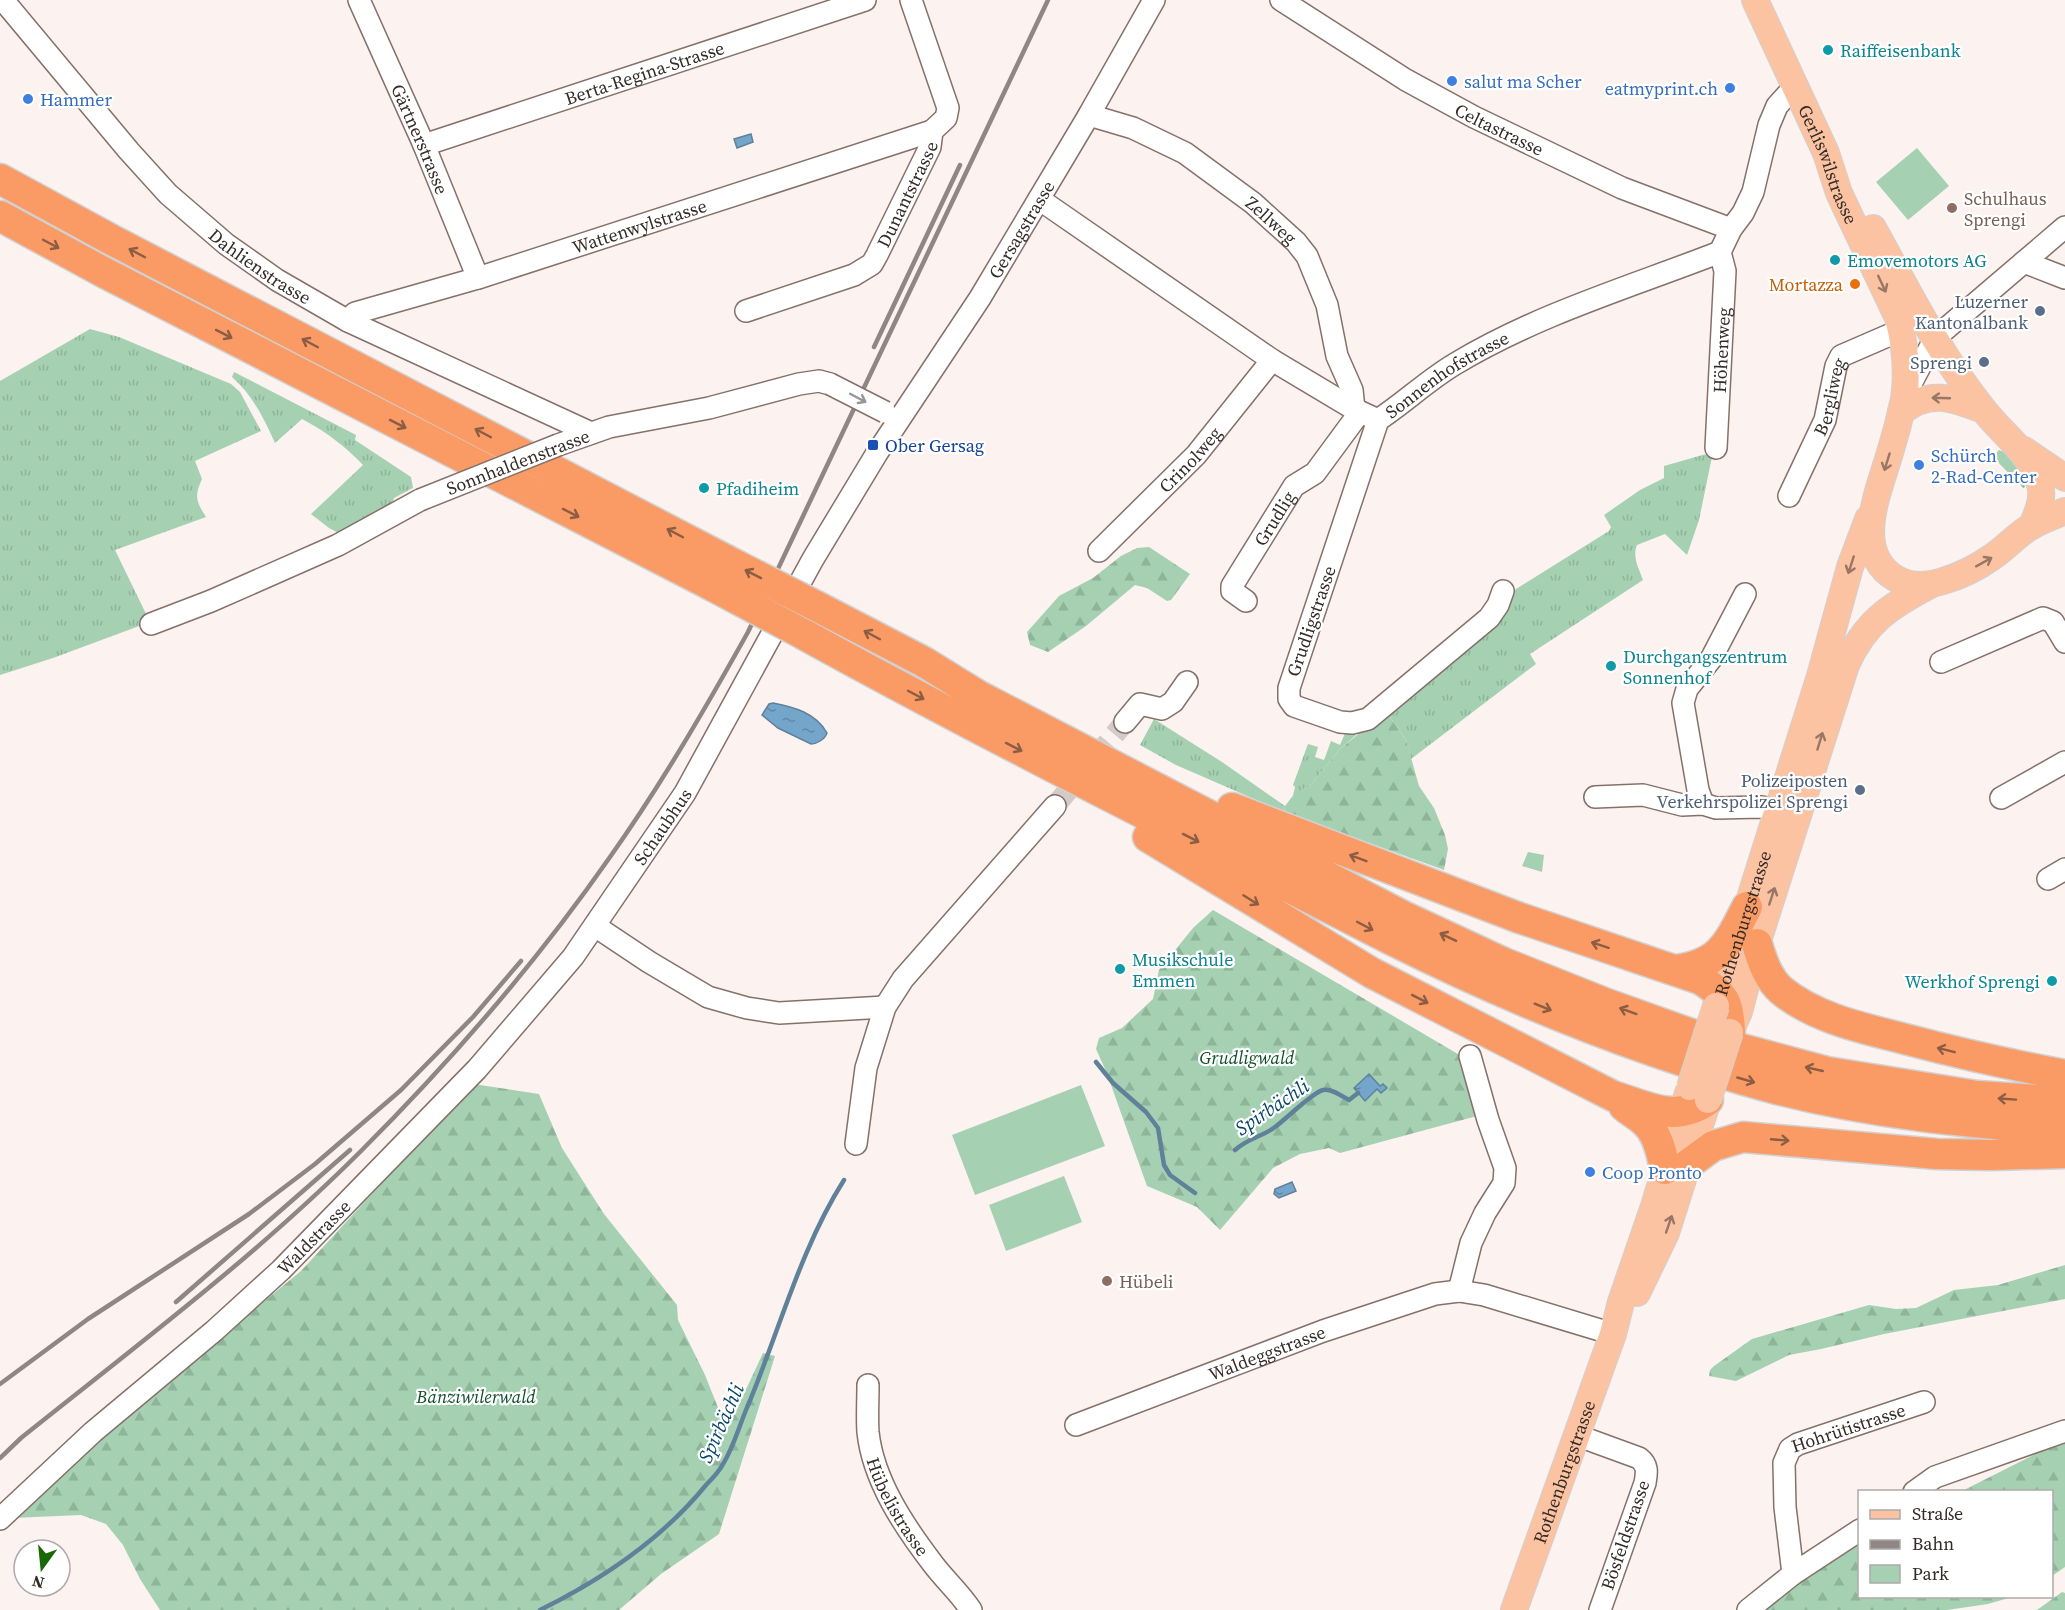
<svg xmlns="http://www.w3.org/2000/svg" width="2065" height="1610" viewBox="0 0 2065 1610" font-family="'Source Serif 4',serif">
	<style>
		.grass { fill: url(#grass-tufts) }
		.forest { fill: url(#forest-firs) }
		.green { fill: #a5d1b2 }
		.water { fill: url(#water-ripples); stroke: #60819a; stroke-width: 1.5 }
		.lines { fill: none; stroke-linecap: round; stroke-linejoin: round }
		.stream { stroke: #60819a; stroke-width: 4.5 }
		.minor-tunnel { stroke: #d4cac7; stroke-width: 21; stroke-dasharray: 21 10; stroke-linecap: butt }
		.minor-casing { stroke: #857169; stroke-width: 24 }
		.major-casing { stroke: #d2d0d0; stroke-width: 28 }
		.highway-casing { stroke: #d2d0d0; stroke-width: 33 }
		.minor { stroke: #fff; stroke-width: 21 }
		.major { stroke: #fcc3a3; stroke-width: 26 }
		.highway { stroke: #fa9b65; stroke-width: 30 }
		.rail { stroke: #908784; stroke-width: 4.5 }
		.minor-bridge-casing { stroke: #857169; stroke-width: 24; stroke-linecap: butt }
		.major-bridge-casing { stroke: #d2d0d0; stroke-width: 28; stroke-linecap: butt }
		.highway-bridge-casing { stroke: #d2d0d0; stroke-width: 33; stroke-linecap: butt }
		.minor-bridge { stroke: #fff; stroke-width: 21 }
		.major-bridge { stroke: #fcc3a3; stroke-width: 26 }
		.highway-bridge { stroke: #fa9b65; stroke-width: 30 }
		.oneway { stroke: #8d5d43 }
		.oneway2 { stroke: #987766 }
		.oneway3 { stroke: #999594 }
		.culture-dot { fill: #0f9aa8; stroke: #fff; stroke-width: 2 }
		.shop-dot { fill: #3f7fe0; stroke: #fff; stroke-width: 2 }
		.education-dot { fill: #8d6e63; stroke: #fff; stroke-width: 2 }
		.food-dot { fill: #e8710a; stroke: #fff; stroke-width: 2 }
		.service-dot { fill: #5c6f8a; stroke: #fff; stroke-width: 2 }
		.transit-dot { fill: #1a4fb4; stroke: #fff; stroke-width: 2 }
		.labels { text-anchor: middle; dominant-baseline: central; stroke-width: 4.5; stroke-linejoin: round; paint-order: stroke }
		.culture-label { font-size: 18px; fill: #0d838f; stroke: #fff; text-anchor: start }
		.street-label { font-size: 18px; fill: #332b28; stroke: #fff }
		.shop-label { font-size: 18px; fill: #366cbe; stroke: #fff; text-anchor: start }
		.education-label { font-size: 18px; fill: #785e54; stroke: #fff; text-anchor: start }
		.food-label { font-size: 18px; fill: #c56008; stroke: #fff; text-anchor: end }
		.service-label { font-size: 18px; fill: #4e5e75; stroke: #fff; text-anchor: end }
		.transit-label { font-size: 18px; fill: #164399; stroke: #fff; text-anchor: start }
		.park-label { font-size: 18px; font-style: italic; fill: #114f2c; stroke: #fff }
		.water-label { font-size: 20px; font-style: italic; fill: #064569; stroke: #fff }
	</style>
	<defs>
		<pattern id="grass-tufts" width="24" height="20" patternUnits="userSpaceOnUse" patternTransform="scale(1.5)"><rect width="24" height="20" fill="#a5d1b2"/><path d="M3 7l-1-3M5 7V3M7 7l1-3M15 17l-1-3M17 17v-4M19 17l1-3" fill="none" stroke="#8eb499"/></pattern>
		<pattern id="forest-firs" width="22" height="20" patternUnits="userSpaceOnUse" patternTransform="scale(1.5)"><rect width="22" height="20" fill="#a5d1b2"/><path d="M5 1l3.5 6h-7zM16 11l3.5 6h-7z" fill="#8eb499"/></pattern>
		<pattern id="water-ripples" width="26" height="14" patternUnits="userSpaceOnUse" patternTransform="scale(1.5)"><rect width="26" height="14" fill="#74a6cb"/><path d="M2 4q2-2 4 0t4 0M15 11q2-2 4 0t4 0" fill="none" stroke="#6087a5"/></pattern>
	</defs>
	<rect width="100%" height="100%" fill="#fcf2ef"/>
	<!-- grass -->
	<path class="grass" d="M90,329L119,337L231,384L240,392L261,431L195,461L202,479C194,496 196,501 206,517L115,550L150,622L53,658L0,675V381Z
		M234,372L356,435L355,440L411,477L413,488L394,498L391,506L342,535L329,528L311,514L363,465C345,446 325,431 302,419L275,443C264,418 253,396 232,377Z
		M1999,450L2006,453L2025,475V487L2023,488L1993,457Z
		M1713,452L1699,520L1687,555L1665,534L1637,545C1632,557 1639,569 1643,580L1530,654L1536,664L1411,759L1406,740L1386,711L1508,594L1609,531L1611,527L1604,515L1640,490L1664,478V466Z
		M1154,719L1222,762L1285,806L1284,812L1176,765L1140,745Z
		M1346,731L1356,735L1339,750L1310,786L1293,795L1295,787L1293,785L1308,744L1318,747L1315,757L1324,760L1331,741L1340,745Z"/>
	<!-- forest -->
	<path class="forest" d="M1149,547L1190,574L1171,600L1167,601L1147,588L1135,585L1086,626L1048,652L1030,645L1027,632L1059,596L1093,578L1121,556L1137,548Z
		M1386,711L1406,740L1419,786L1434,808L1445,835L1448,849L1444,870L1284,812L1285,806L1295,793L1310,786L1339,750Z
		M1213,910L1463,1057L1477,1116L1340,1153L1329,1148L1300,1154L1273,1168L1220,1230L1197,1207L1147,1186L1106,1071L1096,1049L1099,1038L1122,1028L1153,999L1159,970L1193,928Z
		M473,1084L539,1094L562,1148L604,1214L677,1305L678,1320L705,1375L727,1430L763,1353L775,1356L719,1534L661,1574L619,1610H160L140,1579L123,1545L106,1524L81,1515L12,1518L68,1462L301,1271Z
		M2065,1265V1299L1884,1334L1821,1349L1789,1355L1736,1381L1709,1376L1710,1370L1714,1366L1752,1339L1869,1305L1896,1309L1916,1308L1954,1290L1998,1285Z
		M2065,1439V1567L2052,1576V1492H1960Z
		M1859,1542L1860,1596L2012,1597L1988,1604L1947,1610H1759L1808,1568Z
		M2062,1592L2065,1593V1610H2037Z"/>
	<!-- green -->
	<path class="green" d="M1917,148L1949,186L1908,220L1876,182Z
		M1528,852L1544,855L1542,872L1522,866Z
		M1081,1085L1105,1146L975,1195L952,1135Z
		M1064,1176L1082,1222L1006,1251L989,1205Z"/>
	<!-- water -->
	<path class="water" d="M751,134L753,142L737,148L734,139Z
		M773,703C794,707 816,713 827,733C825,739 817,744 811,744L778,728L762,715L769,704Z
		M1369,1074L1380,1086L1383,1084L1387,1088L1381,1093L1377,1089L1365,1101L1354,1088Z
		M1292,1182L1296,1191L1279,1198L1274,1194L1275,1189Z"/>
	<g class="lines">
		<!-- stream -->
		<path class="stream" d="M1096,1062L1113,1083L1146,1112L1158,1128L1164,1165L1170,1175L1195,1193
			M1235,1150C1250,1137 1262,1137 1275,1127C1286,1119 1313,1092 1323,1090C1331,1088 1342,1096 1349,1100L1358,1093
			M540,1610C601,1580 662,1539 706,1485C712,1479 719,1472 723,1464C733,1448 739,1427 746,1410C779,1333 799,1251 844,1180"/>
		<!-- minor-tunnel -->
		<path class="minor-tunnel" d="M1055,806L1125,722"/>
		<!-- minor casing -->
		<g class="minor-casing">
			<g id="minor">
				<path id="s1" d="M3,0L129,151L168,194L226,244L277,280L348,321L591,433"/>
				<path id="s2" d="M359,0L424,145L478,278"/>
				<path id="s3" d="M1281,0L1406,80L1474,117L1622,188L1731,229"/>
				<path id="s4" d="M1089,115L1133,128L1185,153L1253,203L1296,242L1307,256L1327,305L1337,356L1352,390L1354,409"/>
				<path id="s5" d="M424,145L865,0"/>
				<path id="s6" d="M1039,199L1272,360L1354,409L1378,420C1404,403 1428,380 1455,364C1538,314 1630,287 1720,252L1731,229L1743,213L1753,192L1769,125L1777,106L1795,86"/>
				<path d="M2024,262L2065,278"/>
				<path id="s7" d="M746,311L854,275L872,264L877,255L930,147L932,131L946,118L948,108L911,0"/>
				<path id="s8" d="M348,321L355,313L478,278L932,131"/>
				<path d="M1906,393L1935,338L2065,227"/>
				<path d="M1378,420L1289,688V699L1294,706L1340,722L1352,723L1368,719L1489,618L1498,605L1503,591"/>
				<path d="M558,445L609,427L709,408L799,384L819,381L830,384"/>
				<path id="s9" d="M1716,448L1725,271L1720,252"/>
				<path id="s10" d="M1789,496L1825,420L1836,366L1841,356L1901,330"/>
				<path id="s11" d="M1099,551L1196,455L1272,360"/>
				<path id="s12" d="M1246,601L1232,591V586L1294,486L1315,473L1360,412"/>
				<path d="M151,624L211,601L338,545L420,500"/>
				<path d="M1941,662L2043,618L2053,622L2065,642"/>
				<path d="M1125,722L1140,704L1162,709L1173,702L1187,682"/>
				<path d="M1595,797L1643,795L1682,805L1703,804L1716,808L1762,807L1793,816"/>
				<path d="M2001,798L2065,762"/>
				<path d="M1703,804L1698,790L1683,703L1687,689L1711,659L1745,594"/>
				<path d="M2048,879L2065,869"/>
				<path d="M595,926L649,962L708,997L747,1008L779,1013L885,1007"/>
				<path d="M856,1144L866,1068L885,1007L903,979L1055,806"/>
				<path d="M1459,1291L1471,1243L1485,1213L1504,1183L1505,1168L1488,1120L1470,1056"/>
				<path id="s13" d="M868,1385C868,1401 867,1417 868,1432C873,1480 904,1526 933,1564C945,1580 960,1593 971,1610"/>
				<path id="s14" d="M1076,1425L1323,1331L1435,1294L1459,1291L1484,1295L1613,1334"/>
				<path d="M1576,1435L1639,1458C1648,1465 1647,1472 1645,1483L1600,1610"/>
				<path d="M1914,1492L1935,1477L2065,1431"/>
				<path id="s15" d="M0,1519L93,1432L214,1331L281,1270L477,1069L573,957L685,793L813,559L877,453L980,298L1089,115L1154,0"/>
				<path id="s16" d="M1793,1574L1785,1507L1784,1463L1790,1449L1798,1444L1924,1402"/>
				<path d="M1748,1610L1793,1574L1860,1530"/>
			</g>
		</g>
		<!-- major casing -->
		<g class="major-casing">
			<g id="major">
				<path id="s17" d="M1755,0L1826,153L1839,193L1898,318C1905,344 1908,371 1904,399C1900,418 1895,437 1889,456C1878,493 1852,552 1895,578C1909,587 1927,586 1943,581C1960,576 1978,567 1992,557C2006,548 2017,534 2032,526C2042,520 2054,516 2065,511"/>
				<path d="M1873,228C1907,289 1939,354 1983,409C2002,434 2028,451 2039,481C2045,497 2038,511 2032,526"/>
				<path d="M1901,412C1930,389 1952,398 1983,410"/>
				<path d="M2024,450L2065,478"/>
				<path id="s18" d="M1716,1006L1820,676L1850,567L1868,519"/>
				<path d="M1730,1032L1739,1012L1757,944L1846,665C1865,622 1890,606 1930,585"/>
				<path d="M1637,1293L1666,1233L1708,1100"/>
				<path id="s19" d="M1514,1610L1613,1334L1621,1302L1654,1206L1688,1093"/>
			</g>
		</g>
		<!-- highway casing -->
		<g class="highway-casing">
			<path id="highway" d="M0,179L112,240L726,560
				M0,216L105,273L711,585
				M818,607L924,662L979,696L1403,916L1504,963L1607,1004L1708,1040L1827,1072L1977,1096L2065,1102
				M805,635C957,719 1112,798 1267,876C1308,897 1349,918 1390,939C1510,999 1643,1053 1773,1088C1868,1113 1967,1123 2065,1130
				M1232,808L1517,917L1700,979C1725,994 1729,1003 1730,1032
				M1148,837L1372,973L1613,1096C1647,1106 1674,1124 1708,1100
				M1757,944C1762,961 1768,979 1782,991C1817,1019 1863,1028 1905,1039C1958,1053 2011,1065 2065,1075
				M1676,970C1720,964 1728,944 1747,907
				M1624,1106C1631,1112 1641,1117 1647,1124C1658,1135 1662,1154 1665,1169
				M1687,1165L1713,1146L1743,1137L1937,1154L1990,1155L2065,1153"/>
		</g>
		<!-- minor -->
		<use href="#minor" class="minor"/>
		<!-- major -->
		<use href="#major" class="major"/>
		<!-- highway -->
		<use href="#highway" class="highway"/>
		<!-- rail -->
		<path class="rail" d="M874,347L960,165
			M176,1302L350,1150
			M0,1384L88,1319L249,1214L315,1164L401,1090L473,1017L521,961
			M0,1458L21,1438C136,1346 256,1256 361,1151C452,1060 536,963 610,857C661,785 705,709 748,632L1048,0"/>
		<!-- minor-bridge casing -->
		<g class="minor-bridge-casing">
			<path id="minor-bridge" d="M830,384L885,412
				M420,500L558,445"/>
		</g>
		<!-- major-bridge casing -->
		<g class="major-bridge-casing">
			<path id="major-bridge" d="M1690,1087L1716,1006
				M1708,1100L1730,1032"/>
		</g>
		<!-- highway-bridge casing -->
		<g class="highway-bridge-casing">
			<path id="highway-bridge" d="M726,560L818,607
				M711,585L805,635"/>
		</g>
		<!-- minor-bridge -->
		<use href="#minor-bridge" class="minor-bridge"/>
		<!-- major-bridge -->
		<use href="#major-bridge" class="major-bridge"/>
		<!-- highway-bridge -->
		<use href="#highway-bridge" class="highway-bridge"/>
	</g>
	<!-- one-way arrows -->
	<defs><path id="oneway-shaft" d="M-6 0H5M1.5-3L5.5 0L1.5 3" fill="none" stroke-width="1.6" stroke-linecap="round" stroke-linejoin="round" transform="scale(1.5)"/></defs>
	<g class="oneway">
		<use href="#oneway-shaft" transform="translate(51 244) rotate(28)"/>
		<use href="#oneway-shaft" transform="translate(137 253) rotate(-152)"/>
		<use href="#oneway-shaft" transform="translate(224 334) rotate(27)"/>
		<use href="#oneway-shaft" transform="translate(310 343) rotate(-152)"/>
		<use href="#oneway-shaft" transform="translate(398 424) rotate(27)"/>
		<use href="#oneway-shaft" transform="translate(483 433) rotate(-152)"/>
		<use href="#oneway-shaft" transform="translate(571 513) rotate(27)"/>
		<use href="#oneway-shaft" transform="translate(675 533) rotate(-152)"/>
		<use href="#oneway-shaft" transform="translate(753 574) rotate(-153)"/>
		<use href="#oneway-shaft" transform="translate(872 635) rotate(-152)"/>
		<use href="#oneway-shaft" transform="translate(916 695) rotate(28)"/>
		<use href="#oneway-shaft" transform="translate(1014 747) rotate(27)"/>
		<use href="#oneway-shaft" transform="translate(1191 838) rotate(27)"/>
		<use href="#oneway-shaft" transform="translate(1358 858) rotate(-159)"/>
		<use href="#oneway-shaft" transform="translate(1251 900) rotate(32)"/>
		<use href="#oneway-shaft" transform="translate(1365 926) rotate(28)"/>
		<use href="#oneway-shaft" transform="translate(1448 937) rotate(-155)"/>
		<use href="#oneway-shaft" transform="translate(1600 945) rotate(-162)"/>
		<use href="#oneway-shaft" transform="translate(1420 999) rotate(27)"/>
		<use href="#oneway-shaft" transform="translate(1543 1007) rotate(22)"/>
		<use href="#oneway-shaft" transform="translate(1628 1011) rotate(-160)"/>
		<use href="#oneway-shaft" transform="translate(1946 1050) rotate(-166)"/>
		<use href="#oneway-shaft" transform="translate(1814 1069) rotate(-167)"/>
		<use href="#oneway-shaft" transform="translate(1746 1080) rotate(16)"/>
		<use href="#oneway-shaft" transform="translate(2007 1099) rotate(-176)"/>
		<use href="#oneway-shaft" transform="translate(1780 1140) rotate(5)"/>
	</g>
	<g class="oneway2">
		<use href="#oneway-shaft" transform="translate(1882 284) rotate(65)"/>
		<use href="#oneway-shaft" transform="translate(1941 398) rotate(-178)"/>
		<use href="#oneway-shaft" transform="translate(1887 462) rotate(107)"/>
		<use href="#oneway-shaft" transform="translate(1984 562) rotate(-29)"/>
		<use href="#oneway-shaft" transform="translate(1851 565) rotate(108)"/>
		<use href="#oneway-shaft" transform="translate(1820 741) rotate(-73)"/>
		<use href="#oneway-shaft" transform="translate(1772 896) rotate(-72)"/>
		<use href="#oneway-shaft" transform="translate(1669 1224) rotate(-71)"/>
	</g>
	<use class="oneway3" href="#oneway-shaft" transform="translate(858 398) rotate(28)"/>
	<!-- markers -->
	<g class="culture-dot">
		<circle cx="1828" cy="50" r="6"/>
		<circle cx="1835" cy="260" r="6"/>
		<circle cx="704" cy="488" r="6"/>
		<circle cx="1611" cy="666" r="6"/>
		<circle cx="1120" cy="969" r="6"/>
		<circle cx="2052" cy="981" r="6"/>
	</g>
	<g class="shop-dot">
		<circle cx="1452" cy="81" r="6"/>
		<circle cx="1730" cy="88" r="6"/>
		<circle cx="28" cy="99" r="6"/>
		<circle cx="1919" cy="465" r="6"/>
		<circle cx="1590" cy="1172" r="6"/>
	</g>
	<g class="education-dot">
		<circle cx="1952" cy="208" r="6"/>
		<circle cx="1107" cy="1281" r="6"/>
	</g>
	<circle class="food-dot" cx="1855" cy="284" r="6"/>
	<g class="service-dot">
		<circle cx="2040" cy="311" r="6"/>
		<circle cx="1984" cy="362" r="6"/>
		<circle cx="1860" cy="790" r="6"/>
	</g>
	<rect class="transit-dot" x="867" y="439" width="12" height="12" rx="3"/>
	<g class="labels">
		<!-- culture labels -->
		<g class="culture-label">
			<text x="1840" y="50">Raiffeisenbank</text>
			<text x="1847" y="260">Emovemotors AG</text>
			<text x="716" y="488">Pfadiheim</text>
			<text x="1623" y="656">Durchgangszentrum<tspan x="1623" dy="21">Sonnenhof</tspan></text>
			<text x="1132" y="959">Musikschule<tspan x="1132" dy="21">Emmen</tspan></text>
			<text x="2040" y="981" text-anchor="end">Werkhof Sprengi</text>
		</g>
		<!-- street labels -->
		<g class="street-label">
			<text stroke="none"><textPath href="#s5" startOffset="232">Berta-Regina-Strasse</textPath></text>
			<text stroke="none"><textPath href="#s3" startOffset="254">Celtastrasse</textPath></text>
			<text stroke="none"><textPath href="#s2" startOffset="152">Gärtnerstrasse</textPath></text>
			<text stroke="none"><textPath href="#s17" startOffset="180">Gerliswilstrasse</textPath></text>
			<text stroke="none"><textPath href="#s7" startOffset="213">Dunantstrasse</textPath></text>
			<text stroke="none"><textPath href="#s4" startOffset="213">Zellweg</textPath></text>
			<text stroke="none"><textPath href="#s8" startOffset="308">Wattenwylstrasse</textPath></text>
			<text stroke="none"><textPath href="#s15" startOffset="1659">Gersagstrasse</textPath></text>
			<text stroke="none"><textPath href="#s1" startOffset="372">Dahlienstrasse</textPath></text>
			<text stroke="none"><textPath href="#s9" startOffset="98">Höhenweg</textPath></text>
			<text stroke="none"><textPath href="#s6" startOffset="488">Sonnenhofstrasse</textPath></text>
			<text stroke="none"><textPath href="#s10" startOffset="108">Bergliweg</textPath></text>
			<text stroke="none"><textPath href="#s11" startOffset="129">Crinolweg</textPath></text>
			<text transform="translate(518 462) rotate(-21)">Sonnhaldenstrasse</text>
			<text stroke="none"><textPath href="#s12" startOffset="102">Grudlig</textPath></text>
			<text transform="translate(1311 621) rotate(-71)">Grudligstrasse</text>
			<text stroke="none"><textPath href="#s15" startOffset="962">Schaubhus</textPath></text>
			<text stroke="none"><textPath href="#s18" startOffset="87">Rothenburgstrasse</textPath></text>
			<text stroke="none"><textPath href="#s15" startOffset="422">Waldstrasse</textPath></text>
			<text stroke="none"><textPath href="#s14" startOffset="204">Waldeggstrasse</textPath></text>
			<text stroke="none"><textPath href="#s16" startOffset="189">Hohrütistrasse</textPath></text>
			<text stroke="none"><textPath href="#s19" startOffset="147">Rothenburgstrasse</textPath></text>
			<text stroke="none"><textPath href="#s13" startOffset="128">Hübelistrasse</textPath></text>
			<text transform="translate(1625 1535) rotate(-71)">Bösfeldstrasse</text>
		</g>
		<!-- shop labels -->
		<g class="shop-label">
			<text x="1464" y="81">salut ma Scher</text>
			<text x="1718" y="88" text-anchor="end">eatmyprint.ch</text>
			<text x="40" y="99">Hammer</text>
			<text x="1931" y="455">Schürch<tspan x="1931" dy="21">2-Rad-Center</tspan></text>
			<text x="1602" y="1172">Coop Pronto</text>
		</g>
		<!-- education labels -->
		<g class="education-label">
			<text x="1964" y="198">Schulhaus<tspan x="1964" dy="21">Sprengi</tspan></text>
			<text x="1119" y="1281">Hübeli</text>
		</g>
		<!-- food labels -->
		<g class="food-label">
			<text x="1843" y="284">Mortazza</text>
		</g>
		<!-- service labels -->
		<g class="service-label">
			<text x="2028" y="301">Luzerner<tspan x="2028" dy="21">Kantonalbank</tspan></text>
			<text x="1972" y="362">Sprengi</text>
			<text x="1848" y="780">Polizeiposten<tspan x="1848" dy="21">Verkehrspolizei Sprengi</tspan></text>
		</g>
		<!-- transit labels -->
		<g class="transit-label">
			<text x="885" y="445">Ober Gersag</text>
		</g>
		<!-- park labels -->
		<g class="park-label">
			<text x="1247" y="1057">Grudligwald</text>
			<text x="476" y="1396">Bänziwilerwald</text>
		</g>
		<!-- water labels -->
		<g class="water-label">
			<text transform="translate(1272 1107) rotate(-34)">Spirbächli</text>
			<text transform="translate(721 1423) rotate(-66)">Spirbächli</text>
		</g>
	</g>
	<!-- legend -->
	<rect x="1858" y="1490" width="195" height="108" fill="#ffffff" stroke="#adaaa9" stroke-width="1.5"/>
	<rect x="1870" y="1510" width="30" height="9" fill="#fcc3a3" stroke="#adaaa9" stroke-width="1.5"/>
	<text x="1912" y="1520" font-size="18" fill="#332b28">Straße</text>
	<rect x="1870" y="1540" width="30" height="9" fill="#908784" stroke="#adaaa9" stroke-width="1.5"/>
	<text x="1912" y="1550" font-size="18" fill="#332b28">Bahn</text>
	<rect x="1870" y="1565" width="30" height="18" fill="#a5d1b2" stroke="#adaaa9" stroke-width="1.5"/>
	<text x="1912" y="1580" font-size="18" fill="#332b28">Park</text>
	<!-- north arrow -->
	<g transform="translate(42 1568) rotate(195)"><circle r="28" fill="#ffffff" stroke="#adaaa9" stroke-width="1.5"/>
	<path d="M0-4.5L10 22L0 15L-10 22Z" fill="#186807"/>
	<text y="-9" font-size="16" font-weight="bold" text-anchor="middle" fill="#332b28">N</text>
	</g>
</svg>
